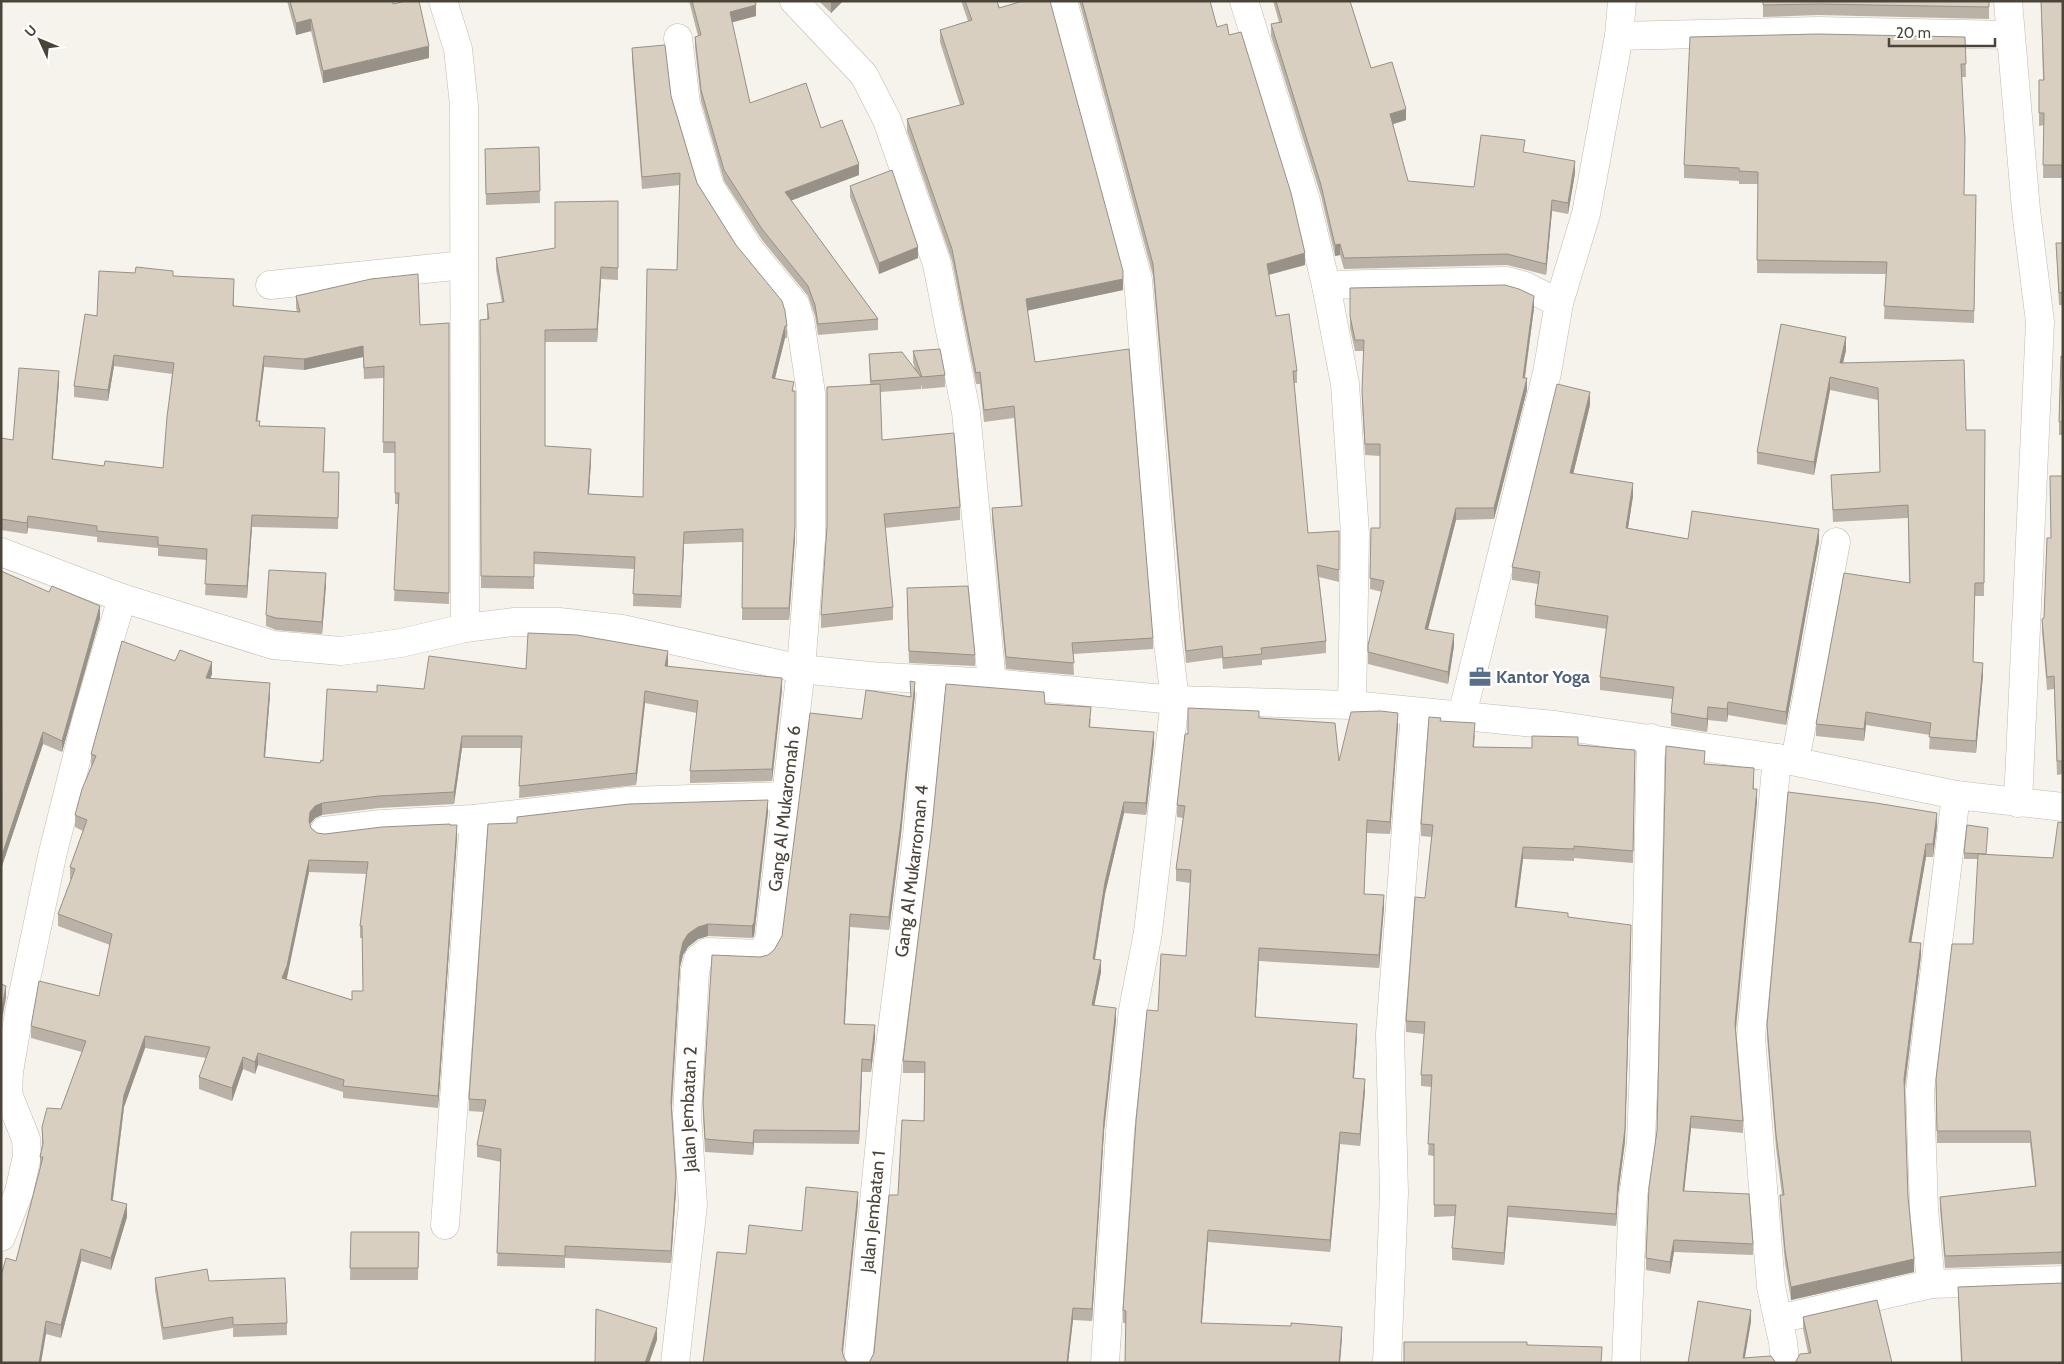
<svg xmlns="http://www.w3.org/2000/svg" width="2064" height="1364" viewBox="0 0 2064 1364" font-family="Cabin,sans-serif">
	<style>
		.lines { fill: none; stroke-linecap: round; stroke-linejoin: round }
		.minor-casing { stroke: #c2bbae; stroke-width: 29 }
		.minor { stroke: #fff; stroke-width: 28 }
		.wall { fill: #bab2a6; fill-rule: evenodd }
		.shaded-wall { fill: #979187 }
		.building { fill: #d8cfc1; stroke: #979187; fill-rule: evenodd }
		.labels { text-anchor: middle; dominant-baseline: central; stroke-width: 5; stroke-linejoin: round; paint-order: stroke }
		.service-label { font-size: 18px; font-weight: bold; fill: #4e5e75; stroke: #fff; text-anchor: start }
		.street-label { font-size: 18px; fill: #4b4439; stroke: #fff }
	</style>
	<rect width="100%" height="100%" fill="#f6f3ec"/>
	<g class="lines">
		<g class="minor-casing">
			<g id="minor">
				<path d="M 443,1 L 458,49 L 464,105 L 465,628"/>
				<path d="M 794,1 L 864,75 L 887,120 L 937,264 L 966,412 L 992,683"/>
				<path d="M 1063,1 L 1138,280 L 1166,627 L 1175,700 L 1148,932 L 1133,1010 L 1120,1132 L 1105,1363"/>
				<path d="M 1244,1 L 1306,201 L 1326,285 L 1345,384 L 1355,534 L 1352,705"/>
				<path d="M 2008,1 L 2026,210 L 2040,322 L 2018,803"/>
				<path d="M 1619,36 L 1818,31 L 2010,35"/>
				<path d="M 270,285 L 464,265"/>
				<path d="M 1326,285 L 1507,281 L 1525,286 L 1559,303"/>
				<path d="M 1,552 L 122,598 L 273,645 L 341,651 L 401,643 L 465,628 L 514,622 L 559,622 L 622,629 L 801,669 L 869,676 L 992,683 L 1175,700 L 1352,705 L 1555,725 L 1777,758 L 1956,795 L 2063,807"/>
				<path d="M 1462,715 L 1547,373 L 1559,303 L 1586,214 L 1619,36 L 1622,1"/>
				<path d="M 1777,758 L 1751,1037 L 1771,1287 L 1783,1342 L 1785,1363"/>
				<path d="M 1795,761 L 1836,542"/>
				<path d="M 324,831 L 381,824 L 474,819 L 628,801 L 786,796"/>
				<path d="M 445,1225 L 474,819"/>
				<path d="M 1,1237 L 19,1192 L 27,1156 L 26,1139 L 8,1094 L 9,1072 L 19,1013 L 52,856 L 87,717 L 122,598"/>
				<path d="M 1931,1284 L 1924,1209 L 1920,1091 L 1956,795"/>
				<path d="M 1778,1319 L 1931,1284 L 2063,1280"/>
				<path id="s1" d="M 675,1363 L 693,1205 L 687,1115 L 695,971 L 698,959 L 707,952 L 761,954 L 769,941 L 801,669 L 811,539 L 811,393 L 800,320 L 796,306 L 749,249 L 710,187 L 686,104 L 678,38"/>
				<path id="s2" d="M 858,1363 L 888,1061 L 917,836 L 932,680"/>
				<path d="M 1387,1363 L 1394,1193 L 1390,1034 L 1415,712"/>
				<path d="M 1626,1363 L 1633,1197 L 1641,1142 L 1644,1067 L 1651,738"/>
			</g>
		</g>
		<use href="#minor" class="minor"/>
	</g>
	<path class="wall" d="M 287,1 L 393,1 L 393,4 L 429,58 L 323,83 L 311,31 L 296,35 Z
		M 689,1 L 755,1 L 756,16 L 732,22 L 750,103 L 821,128 L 859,175 L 791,200 L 878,319 L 878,330 L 818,335 L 815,316 L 808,296 L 762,240 L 724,181 L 701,101 L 695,47 L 695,37 L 698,36 Z
		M 819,1 L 843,1 L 831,13 Z
		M 961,1 L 997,1 L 1123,290 L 1027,310 L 1035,362 L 1153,638 L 1153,649 L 1073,654 L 1074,675 L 1006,669 L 992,519 L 992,508 L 1021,506 L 1014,418 L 984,422 L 980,384 L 976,384 L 952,261 L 907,131 L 907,119 L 960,105 L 940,42 L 940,30 L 968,21 Z
		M 1079,1 L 1210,1 L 1217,27 L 1229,35 L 1305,265 L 1269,275 L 1276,316 L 1297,371 L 1297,383 L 1294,383 L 1308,533 L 1339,531 L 1339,582 L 1319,577 L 1326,641 L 1326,653 L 1262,660 L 1262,665 L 1223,669 L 1222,658 L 1186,663 L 1153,276 Z
		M 1273,1 L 1350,1 L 1371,68 L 1406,120 L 1393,124 L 1408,181 L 1474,187 L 1524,153 L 1575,173 L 1568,214 L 1552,211 L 1546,275 L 1507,265 L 1344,269 L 1340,255 L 1335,256 L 1321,196 L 1271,36 L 1271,24 L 1279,22 Z
		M 1763,1 L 1989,1 L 1989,19 L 1818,15 L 1763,17 Z
		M 2041,1 L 2063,1 L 2063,186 L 2062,178 L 2043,178 L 2044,125 L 2039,126 L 2039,80 L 2043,80 Z
		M 1965,37 L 1966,77 L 1961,77 L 1964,195 L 1976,195 L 1974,323 L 1884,319 L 1886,274 L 1757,273 L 1758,184 L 1739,184 L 1739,181 L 1684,178 L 1684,165 Z
		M 632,48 L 671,96 L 697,183 L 787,326 L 787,338 L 785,338 L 775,378 L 794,391 L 795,538 L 789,620 L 742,620 L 743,542 L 684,544 L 681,608 L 633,606 L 634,569 L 534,564 L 534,589 L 481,588 L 480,320 L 487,320 L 487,304 L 502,303 L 496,270 L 496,258 L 555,248 L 618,201 L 618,280 L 601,279 L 597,342 L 545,342 L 545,446 L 591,461 L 589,494 L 643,497 L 677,270 L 680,185 L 642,189 L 632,60 Z
		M 539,147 L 540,203 L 486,205 L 485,149 Z
		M 850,186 L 918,258 L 879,274 L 850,197 Z
		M 2056,243 L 2063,243 L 2063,305 L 2059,305 Z
		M 173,276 L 234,290 L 234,306 L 297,312 L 296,308 L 296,296 L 420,325 L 449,323 L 449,604 L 394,601 L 399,504 L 395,504 L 395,453 L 383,453 L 384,378 L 364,379 L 363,357 L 304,370 L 264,367 L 257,421 L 260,426 L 325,439 L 324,472 L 339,472 L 338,529 L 252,527 L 247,598 L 205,595 L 207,560 L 158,556 L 158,548 L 97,542 L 97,537 L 28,528 L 27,534 L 1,530 L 1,438 L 13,440 L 59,382 L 53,459 L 104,466 L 163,468 L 172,374 L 114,366 L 108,401 L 74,397 L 74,386 L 97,316 Z
		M 1350,288 L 1534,308 L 1525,378 L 1527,390 L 1494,519 L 1456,520 L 1427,630 L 1454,646 L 1448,684 L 1368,664 L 1368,645 L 1382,592 L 1370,589 L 1371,528 L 1380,528 L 1380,456 L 1365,455 L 1362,402 L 1364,351 L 1355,351 L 1350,328 Z
		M 1846,350 L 1843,363 L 1966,430 L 1985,430 L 1984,596 L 1975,596 L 1973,662 L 1983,675 L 1976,753 L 1929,749 L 1930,735 L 1866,725 L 1864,741 L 1816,736 L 1816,724 L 1909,583 L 1908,518 L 1833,522 L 1831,475 L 1880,472 L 1878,400 L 1830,390 L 1814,475 L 1757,464 L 1757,452 Z
		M 913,351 L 945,375 L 945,387 L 922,389 L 921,384 L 921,389 L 880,392 L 882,440 L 960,507 L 960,520 L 885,528 L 893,607 L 893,620 L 821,628 L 821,615 L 870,385 L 869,354 L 915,369 L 913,362 Z
		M 2063,356 L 2063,435 L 2059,435 L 2059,422 Z
		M 1590,405 L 1573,474 L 1633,496 L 1628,528 L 1688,539 L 1819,542 L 1786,725 L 1728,715 L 1727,722 L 1708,720 L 1707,732 L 1671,726 L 1671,713 L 1672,699 L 1600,690 L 1600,677 L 1607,629 L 1535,618 L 1535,605 L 1538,584 L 1512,580 L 1512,567 Z
		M 2063,476 L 2063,774 L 2057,775 L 2054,689 L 2047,690 L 2042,632 L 2042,619 L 2044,618 L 2051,538 Z
		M 1,571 L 100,618 L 62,752 L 43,744 L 2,866 Z
		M 326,585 L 322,634 L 276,630 L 266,626 L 266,615 Z
		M 907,600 L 975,655 L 975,666 L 909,663 Z
		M 175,661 L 212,674 L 210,679 L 270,695 L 265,757 L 320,763 L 377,692 L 424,689 L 526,669 L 668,664 L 668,666 L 782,690 L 772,781 L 690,783 L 690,771 L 697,713 L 645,703 L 636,785 L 519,798 L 521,748 L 462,748 L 454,804 L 379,808 L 322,815 L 315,818 L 310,824 L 311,828 L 317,833 L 325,834 L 450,825 L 457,837 L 438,1108 L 343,1098 L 343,1092 L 258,1065 L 255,1074 L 243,1069 L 232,1101 L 199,1089 L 199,1077 L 206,1058 L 145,1048 L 124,1107 L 113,1200 L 127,1217 L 111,1270 L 81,1261 L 61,1338 L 46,1334 L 16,1261 L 40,1169 L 40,1157 L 42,1146 L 42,1127 L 61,1109 L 82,1052 L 31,1038 L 31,1026 L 99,996 L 110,945 L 58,926 L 58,914 L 71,880 L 70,879 L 70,867 L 83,831 L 75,827 L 75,815 L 92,766 L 91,766 L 91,754 ZM 309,872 L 366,874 L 360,926 L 360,938 L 362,938 L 363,991 L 352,1000 L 286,979 Z
		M 915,694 L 901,834 L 889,930 L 850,927 L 845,1024 L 875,1038 L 871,1072 L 862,1072 L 859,1144 L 754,1143 L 753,1155 L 705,1152 L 703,1115 L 703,1102 L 760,957 L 768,955 L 774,950 L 782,936 L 862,719 Z
		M 1045,704 L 1091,719 L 1090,727 L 1154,743 L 1146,815 L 1124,813 L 1105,894 L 1095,959 L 1101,972 L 1094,1006 L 1116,1020 L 1104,1131 L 1092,1321 L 1073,1320 L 1068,1363 L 868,1363 L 870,1361 L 874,1353 L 898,1195 L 924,1121 L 925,1073 L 903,1073 L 903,1061 Z
		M 1259,718 L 1339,761 L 1398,725 L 1390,834 L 1367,833 L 1364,894 L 1384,907 L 1379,968 L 1259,961 L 1255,1017 L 1357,1036 L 1354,1078 L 1365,1091 L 1360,1146 L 1340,1144 L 1330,1252 L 1208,1242 L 1202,1323 L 1342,1339 L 1123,1323 L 1123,1310 L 1158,1011 L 1186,956 L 1190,883 L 1176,881 L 1176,869 L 1183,818 L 1177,817 L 1177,805 L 1188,734 Z
		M 1441,721 L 1475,735 L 1474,747 L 1532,748 L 1578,745 L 1635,750 L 1633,863 L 1574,858 L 1574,861 L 1523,859 L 1517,907 L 1568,918 L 1631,937 L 1625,1141 L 1618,1195 L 1616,1226 L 1508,1217 L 1504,1265 L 1452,1260 L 1452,1248 L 1455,1216 L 1434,1217 L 1434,1156 L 1428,1155 L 1432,1087 L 1421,1086 L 1421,1075 L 1424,1034 L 1406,1032 L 1406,1021 L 1425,898 L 1432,837 L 1421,836 L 1421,824 Z
		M 1705,764 L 1754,780 L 1754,789 L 1757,801 L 1736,1030 L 1743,1121 L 1743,1133 L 1691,1128 L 1684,1191 L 1753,1244 L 1753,1255 L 1674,1252 L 1670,1274 L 1646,1270 L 1646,1258 L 1657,1131 Z
		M 768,812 L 754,936 L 752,938 L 708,936 L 698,939 L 688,947 L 683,955 L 680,967 L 672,1108 L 676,1190 L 671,1263 L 565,1258 L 565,1268 L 497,1266 L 501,1162 L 477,1157 L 477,1145 L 483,1112 L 469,1111 L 469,1099 Z
		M 2063,823 L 2063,1264 L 1945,1268 L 1940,1209 L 1940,1197 L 2035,1186 L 2030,1143 L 1937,1143 L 1936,1079 L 1973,944 L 1978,859 L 1964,859 L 1964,853 L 2053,858 Z
		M 1937,826 L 1933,857 L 1926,857 L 1911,942 L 1921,955 L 1905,1089 L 1908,1197 L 1914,1272 L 1791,1300 L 1785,1263 L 1780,1207 L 1780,1195 L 1782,1195 L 1776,1148 L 1767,1037 L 1767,1025 Z
		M 351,1232 L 419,1232 L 418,1280 L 350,1280 Z
		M 155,1278 L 209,1281 L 287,1323 L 287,1335 L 233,1337 L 233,1328 L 163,1340 L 155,1290 Z
		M 1958,1287 L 2063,1363 L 1961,1363 Z
		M 1803,1317 L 1892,1363 L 1808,1353 L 1803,1329 Z"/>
	<path class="shaded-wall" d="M 831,1 L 843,1 L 831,13 Z
		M 756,5 L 756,16 L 730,23 L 730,12 Z
		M 311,19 L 311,31 L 296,35 L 296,23 Z
		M 429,46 L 429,58 L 323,83 L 323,71 Z
		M 1406,109 L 1406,120 L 1390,125 L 1390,114 Z
		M 1575,161 L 1575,173 L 1568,214 L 1568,203 Z
		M 859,164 L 859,175 L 785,203 L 785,192 Z
		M 1552,200 L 1552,211 L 1546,275 L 1546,264 Z
		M 1340,244 L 1340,255 L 1335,256 L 1335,245 Z
		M 918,247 L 918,258 L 879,274 L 879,263 Z
		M 1305,253 L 1305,265 L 1267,275 L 1267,264 Z
		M 601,267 L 601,279 L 597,342 L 597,329 Z
		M 1123,279 L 1123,290 L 1026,311 L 1026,299 Z
		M 1534,296 L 1534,308 L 1523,389 L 1523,378 Z
		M 785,326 L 785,338 L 772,390 L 772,378 Z
		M 1846,337 L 1846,350 L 1840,376 L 1840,363 Z
		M 363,346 L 363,357 L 304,370 L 304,359 Z
		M 114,355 L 114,366 L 108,401 L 108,390 Z
		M 264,356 L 264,367 L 256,432 L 256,421 Z
		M 59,371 L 59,382 L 52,470 L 52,459 Z
		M 1830,377 L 1830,390 L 1814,475 L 1814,462 Z
		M 1527,378 L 1527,390 L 1494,519 L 1494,508 Z
		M 1590,392 L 1590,405 L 1570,487 L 1570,473 Z
		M 591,449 L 591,461 L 588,506 L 588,494 Z
		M 1633,483 L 1633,496 L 1626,541 L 1626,528 Z
		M 1456,508 L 1456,520 L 1425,641 L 1425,629 Z
		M 252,515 L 252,527 L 247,598 L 247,586 Z
		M 28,516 L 28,528 L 27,534 L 27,523 Z
		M 795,526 L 795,538 L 789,620 L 789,608 Z
		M 1819,529 L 1819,542 L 1786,725 L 1786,712 Z
		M 684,532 L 684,544 L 681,608 L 681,596 Z
		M 326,573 L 326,585 L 322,634 L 322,622 Z
		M 100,606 L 100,618 L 62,752 L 62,741 Z
		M 1454,634 L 1454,646 L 1448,684 L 1448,672 Z
		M 668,651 L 668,664 L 665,678 L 665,666 Z
		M 212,662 L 212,674 L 206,690 L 206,678 Z
		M 1983,663 L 1983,675 L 1976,753 L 1976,741 Z
		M 782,678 L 782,690 L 772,781 L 772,769 Z
		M 915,682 L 915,694 L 901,834 L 889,930 L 889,917 Z
		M 270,683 L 270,695 L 264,769 L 264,757 Z
		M 645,691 L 645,703 L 636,785 L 636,773 Z
		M 1728,702 L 1728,715 L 1727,722 L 1727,709 Z
		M 1708,707 L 1708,720 L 1707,732 L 1707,719 Z
		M 1866,712 L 1866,725 L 1864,741 L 1864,729 Z
		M 1398,713 L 1398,725 L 1390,834 L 1390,822 Z
		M 43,732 L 43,744 L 2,866 L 2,855 Z
		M 1154,732 L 1154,743 L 1146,815 L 1146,803 Z
		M 462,736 L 462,748 L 454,804 L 454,792 Z
		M 1757,789 L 1757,801 L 1735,1036 L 1735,1024 Z
		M 768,800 L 768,812 L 754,936 L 752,938 L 752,926 Z
		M 1124,802 L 1124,813 L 1105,894 L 1093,970 L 1093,959 L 1105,882 Z
		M 322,803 L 322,815 L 315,818 L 310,824 L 309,821 L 310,812 L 315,806 Z
		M 1937,813 L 1937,826 L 1933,857 L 1933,844 Z
		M 457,825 L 457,837 L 438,1108 L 438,1096 Z
		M 1926,844 L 1926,857 L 1909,955 L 1909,942 Z
		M 1523,847 L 1523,859 L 1515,919 L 1515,907 Z
		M 309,860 L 309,872 L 287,978 L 282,990 L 282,978 Z
		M 1384,895 L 1384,907 L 1379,968 L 1379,955 Z
		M 850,914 L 850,927 L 844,1037 L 844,1024 Z
		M 708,924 L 708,936 L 698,939 L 688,947 L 683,955 L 680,967 L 671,1114 L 671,1102 L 680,955 L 683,942 L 688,934 L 698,927 Z
		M 1631,937 L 1625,1141 L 1618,1195 L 1616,1226 L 1616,1214 Z
		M 1921,943 L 1921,955 L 1904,1091 L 1904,1079 Z
		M 1259,948 L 1259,961 L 1255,1029 L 1255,1017 Z
		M 1101,960 L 1101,972 L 1092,1017 L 1092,1005 Z
		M 6,986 L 6,998 L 1,1025 L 1,1013 Z
		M 1116,1008 L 1116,1020 L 1104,1131 L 1092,1321 L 1092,1309 L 1104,1119 Z
		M 1357,1024 L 1357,1036 L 1353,1090 L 1353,1078 Z
		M 875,1025 L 875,1038 L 871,1072 L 871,1060 Z
		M 145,1036 L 145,1048 L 124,1107 L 111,1212 L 111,1200 L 124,1095 Z
		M 258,1053 L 258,1065 L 255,1074 L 255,1062 Z
		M 243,1057 L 243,1069 L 232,1101 L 232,1088 Z
		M 862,1059 L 862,1072 L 859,1144 L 859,1131 Z
		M 1365,1079 L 1365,1091 L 1360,1146 L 1360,1134 Z
		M 1691,1116 L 1691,1128 L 1683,1203 L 1683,1191 Z
		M 754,1130 L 754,1143 L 753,1155 L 753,1143 Z
		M 1340,1132 L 1340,1144 L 1330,1252 L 1330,1240 Z
		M 676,1178 L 676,1190 L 671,1263 L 671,1251 Z
		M 858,1192 L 858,1204 L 842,1362 L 842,1350 Z
		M 127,1204 L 127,1217 L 111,1270 L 111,1258 Z
		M 1508,1206 L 1508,1217 L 1504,1265 L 1504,1253 Z
		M 1208,1230 L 1208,1242 L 1201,1335 L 1201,1323 Z
		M 1674,1240 L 1674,1252 L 1670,1274 L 1670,1262 Z
		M 81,1249 L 81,1261 L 61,1338 L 61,1325 Z
		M 1914,1259 L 1914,1272 L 1791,1300 L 1791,1287 Z
		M 1073,1308 L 1073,1320 L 1068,1363 L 1067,1363 Z
		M 1751,1310 L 1751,1322 L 1744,1363 L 1743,1358 Z
		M 46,1321 L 46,1334 L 41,1363 L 39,1363 Z
		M 1342,1327 L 1342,1339 L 1340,1363 L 1339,1363 Z
		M 657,1328 L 657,1340 L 649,1363 L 645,1363 Z"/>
	<path class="building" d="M 290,1 L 393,1 L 393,4 L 406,1 L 419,1 L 429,46 L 323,71 L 311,19 L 296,23 Z
		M 692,1 L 755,1 L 756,5 L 730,12 L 750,103 L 806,83 L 821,128 L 842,120 L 859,164 L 785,192 L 878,319 L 818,324 L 815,305 L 808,286 L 762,229 L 724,170 L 701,90 L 695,37 L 701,35 Z
		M 965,1 L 997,1 L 999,8 L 1023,1 L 1050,1 L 1123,271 L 1123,279 L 1026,299 L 1035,362 L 1129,349 L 1153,638 L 1072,643 L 1074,663 L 1006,657 L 992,508 L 1022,506 L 1014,406 L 984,410 L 980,372 L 976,373 L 952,249 L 907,119 L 964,104 L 940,30 L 972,20 Z
		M 1082,1 L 1210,1 L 1217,27 L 1227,24 L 1229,35 L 1241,32 L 1291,193 L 1305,253 L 1267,264 L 1276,316 L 1289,314 L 1297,371 L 1293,371 L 1308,533 L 1339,531 L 1339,570 L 1317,565 L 1326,641 L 1261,648 L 1262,654 L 1223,658 L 1222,646 L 1186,651 L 1153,264 Z
		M 1276,1 L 1350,1 L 1371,68 L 1392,62 L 1406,109 L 1390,114 L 1408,181 L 1474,187 L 1481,135 L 1525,140 L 1523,152 L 1575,161 L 1568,203 L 1552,200 L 1546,264 L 1507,254 L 1344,258 L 1340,244 L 1335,245 L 1321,185 L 1271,24 L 1282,22 Z
		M 1763,1 L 1989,1 L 1989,7 L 1818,4 L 1763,5 Z
		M 2041,1 L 2063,1 L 2063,173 L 2062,165 L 2043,165 L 2044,113 L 2039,113 L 2039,80 L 2044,80 Z
		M 1818,34 L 1965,37 L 1966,64 L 1961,64 L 1965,140 L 1964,195 L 1976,195 L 1974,311 L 1884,306 L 1887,262 L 1757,260 L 1758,172 L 1739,171 L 1739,168 L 1684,165 L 1690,37 Z
		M 665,45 L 671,96 L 697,183 L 736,245 L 782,301 L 785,311 L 787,326 L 785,326 L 772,378 L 794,382 L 792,391 L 795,391 L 795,526 L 789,608 L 742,608 L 743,529 L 684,532 L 681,596 L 633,594 L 635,557 L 534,552 L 534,577 L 481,576 L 480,320 L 489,319 L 487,304 L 504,302 L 496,258 L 555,248 L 555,202 L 618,201 L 618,268 L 601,267 L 597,329 L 545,330 L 545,446 L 591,449 L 588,494 L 643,497 L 647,269 L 677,270 L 680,173 L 642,177 L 632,48 Z
		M 539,147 L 540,191 L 486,194 L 485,149 Z
		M 892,170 L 918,247 L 879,263 L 850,186 Z
		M 2056,243 L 2063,243 L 2063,292 L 2059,293 Z
		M 136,267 L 173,271 L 173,276 L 234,279 L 233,306 L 300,312 L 296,296 L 371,279 L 418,274 L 420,325 L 449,323 L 449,593 L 394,590 L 399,493 L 395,493 L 395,442 L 383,442 L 384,366 L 364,368 L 363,346 L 304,359 L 264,356 L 256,421 L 260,421 L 259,426 L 325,428 L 323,472 L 339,472 L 338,518 L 252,515 L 247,586 L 205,584 L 207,549 L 158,545 L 158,537 L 97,531 L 97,526 L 28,516 L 27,523 L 1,519 L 1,438 L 13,440 L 19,368 L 59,371 L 52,459 L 104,466 L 105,461 L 163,468 L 167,417 L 174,363 L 114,355 L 108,390 L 74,386 L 85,314 L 97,316 L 99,271 L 135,273 Z
		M 1505,285 L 1519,289 L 1534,296 L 1523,378 L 1527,378 L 1494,508 L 1456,508 L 1425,629 L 1454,634 L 1448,672 L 1368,652 L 1368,645 L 1384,581 L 1370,578 L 1371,528 L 1380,528 L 1380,444 L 1365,444 L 1362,391 L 1364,340 L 1355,340 L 1350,316 L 1350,288 Z
		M 1781,324 L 1846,337 L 1840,363 L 1964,360 L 1966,430 L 1985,430 L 1984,583 L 1975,583 L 1973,662 L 1983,663 L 1976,741 L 1929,737 L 1931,723 L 1866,712 L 1864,729 L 1816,724 L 1844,573 L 1910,583 L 1908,505 L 1833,510 L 1831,475 L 1880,472 L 1878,388 L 1830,377 L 1814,462 L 1757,452 Z
		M 940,349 L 945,375 L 922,377 L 913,351 Z
		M 902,352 L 921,377 L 871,381 L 869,354 Z
		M 2061,356 L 2063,356 L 2063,422 L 2059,422 Z
		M 880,384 L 882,440 L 954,433 L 960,507 L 884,514 L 893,607 L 821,615 L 827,526 L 827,387 Z
		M 1557,384 L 1590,392 L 1570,473 L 1633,483 L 1626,528 L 1688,539 L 1692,511 L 1819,529 L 1786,712 L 1728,702 L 1727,709 L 1708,707 L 1707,719 L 1671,713 L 1674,687 L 1600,677 L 1608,616 L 1535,605 L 1540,572 L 1512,567 Z
		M 2050,476 L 2063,476 L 2063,761 L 2057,761 L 2054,676 L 2047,677 L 2042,619 L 2044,618 L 2047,538 L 2051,538 Z
		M 269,570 L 326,573 L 322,622 L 276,618 L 266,615 Z
		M 1,571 L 49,592 L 52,586 L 100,606 L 62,741 L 43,732 L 2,855 Z
		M 968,586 L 975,655 L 909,651 L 907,588 Z
		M 528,633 L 577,635 L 668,651 L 665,666 L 782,678 L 772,769 L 690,771 L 698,701 L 645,691 L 636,773 L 519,786 L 522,736 L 462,736 L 454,792 L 379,796 L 322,803 L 315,806 L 310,812 L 309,821 L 311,828 L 317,833 L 325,834 L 382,827 L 450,824 L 450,825 L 457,825 L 438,1096 L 343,1086 L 344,1080 L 258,1053 L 255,1062 L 243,1057 L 232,1088 L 199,1077 L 210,1047 L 145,1036 L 124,1095 L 111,1200 L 127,1204 L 111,1258 L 81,1249 L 61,1325 L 46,1321 L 39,1363 L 1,1363 L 1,1276 L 6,1258 L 16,1261 L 43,1157 L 40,1157 L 43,1143 L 42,1127 L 47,1108 L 61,1109 L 86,1041 L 31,1026 L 39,981 L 99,996 L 112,934 L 58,914 L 75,869 L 70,867 L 87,820 L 75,815 L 82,789 L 96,756 L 91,754 L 122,641 L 175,661 L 180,650 L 212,662 L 206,678 L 270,683 L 264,757 L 320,763 L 321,760 L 323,761 L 327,689 L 377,692 L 377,685 L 424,689 L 429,656 L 526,669 ZM 309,860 L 368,862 L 360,926 L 362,926 L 363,991 L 352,991 L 352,1000 L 282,978 L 287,966 Z
		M 910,681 L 915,682 L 901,822 L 889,917 L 850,914 L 844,1024 L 875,1025 L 871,1060 L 862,1059 L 859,1131 L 754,1130 L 753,1143 L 705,1139 L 703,1102 L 712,955 L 760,957 L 768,955 L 774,950 L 782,936 L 810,713 L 862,719 L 866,690 L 911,697 Z
		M 946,684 L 1044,692 L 1045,704 L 1091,707 L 1089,727 L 1154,732 L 1146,803 L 1124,802 L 1105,882 L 1093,959 L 1101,960 L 1092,1005 L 1116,1008 L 1104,1119 L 1092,1309 L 1073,1308 L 1067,1363 L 868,1363 L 870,1361 L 874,1353 L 889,1195 L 898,1195 L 902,1120 L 924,1121 L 925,1062 L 903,1061 L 932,826 Z
		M 1188,708 L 1259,711 L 1259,718 L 1335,723 L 1339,761 L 1351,712 L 1380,711 L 1398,713 L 1390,822 L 1367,820 L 1364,894 L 1384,895 L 1379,955 L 1259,948 L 1255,1017 L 1357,1024 L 1353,1078 L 1365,1079 L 1360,1134 L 1340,1132 L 1330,1240 L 1208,1230 L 1201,1323 L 1291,1326 L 1291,1323 L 1342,1327 L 1339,1363 L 1125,1363 L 1126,1311 L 1123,1310 L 1136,1121 L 1147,1010 L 1158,1011 L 1161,954 L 1186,956 L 1191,870 L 1176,869 L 1185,806 L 1177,805 L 1185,734 L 1188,734 Z
		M 1429,717 L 1441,718 L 1440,721 L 1475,723 L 1473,747 L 1532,748 L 1532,736 L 1578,737 L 1578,745 L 1635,750 L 1633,851 L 1574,846 L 1574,849 L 1523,847 L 1515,907 L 1568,913 L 1568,917 L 1631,925 L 1625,1129 L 1618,1183 L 1616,1214 L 1508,1206 L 1504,1253 L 1452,1248 L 1456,1205 L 1434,1205 L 1434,1144 L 1428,1144 L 1432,1075 L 1421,1075 L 1425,1022 L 1406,1021 L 1415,897 L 1425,898 L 1433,825 L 1421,824 Z
		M 1666,746 L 1705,751 L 1704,764 L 1754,768 L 1753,789 L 1757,789 L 1735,1024 L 1743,1121 L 1691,1116 L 1683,1191 L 1749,1194 L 1753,1244 L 1674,1240 L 1670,1262 L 1646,1258 L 1649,1187 L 1657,1131 Z
		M 1788,792 L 1876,803 L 1937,813 L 1933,844 L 1926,844 L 1909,942 L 1921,943 L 1904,1079 L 1908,1197 L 1914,1259 L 1791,1287 L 1785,1250 L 1780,1195 L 1784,1195 L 1776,1135 L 1767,1025 Z
		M 768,800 L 754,923 L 752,926 L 708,924 L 698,927 L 688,934 L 683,942 L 680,955 L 671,1102 L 676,1178 L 671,1251 L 565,1246 L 565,1256 L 497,1253 L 501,1149 L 477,1145 L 486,1100 L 469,1099 L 488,824 L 517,823 L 517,817 L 629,804 Z
		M 2058,822 L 2063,823 L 2063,1252 L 1945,1256 L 1940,1197 L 2036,1186 L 2030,1131 L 1937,1131 L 1936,1079 L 1952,944 L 1973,944 L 1978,854 L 2053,858 Z
		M 1967,825 L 1988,828 L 1986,854 L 1964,853 Z
		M 1,984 L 6,986 L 1,1013 Z
		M 806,1187 L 858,1192 L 842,1350 L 844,1358 L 848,1363 L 703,1363 L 717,1252 L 746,1254 L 749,1225 L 802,1231 Z
		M 351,1232 L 419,1232 L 418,1268 L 350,1268 Z
		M 207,1269 L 209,1281 L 285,1278 L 287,1323 L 233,1325 L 233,1317 L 163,1328 L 155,1278 Z
		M 2063,1283 L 2063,1363 L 1962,1363 L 1958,1287 Z
		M 1877,1300 L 1892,1363 L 1795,1363 L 1800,1354 L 1811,1353 L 1803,1317 Z
		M 1698,1301 L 1751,1310 L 1743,1358 L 1771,1356 L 1776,1363 L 1688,1363 Z
		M 596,1309 L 657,1328 L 645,1363 L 595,1363 Z
		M 1404,1342 L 1527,1342 L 1527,1345 L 1602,1347 L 1601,1363 L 1404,1363 Z"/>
	<defs>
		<g id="office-bare" transform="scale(1.725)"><path d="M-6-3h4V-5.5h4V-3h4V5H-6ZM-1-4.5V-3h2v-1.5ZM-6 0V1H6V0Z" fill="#5c6f8a" stroke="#fff" stroke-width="2.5" paint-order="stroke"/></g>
	</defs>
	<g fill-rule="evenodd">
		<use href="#office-bare" x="1480" y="677"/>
	</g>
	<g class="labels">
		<g class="service-label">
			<text x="1496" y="677">Kantor Yoga</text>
		</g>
		<g class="street-label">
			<text stroke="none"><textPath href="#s1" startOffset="620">Gang Al Mukaromah 6</textPath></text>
			<text stroke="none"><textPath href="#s2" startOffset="495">Gang Al Mukarroman 4</textPath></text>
			<text stroke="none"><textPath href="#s1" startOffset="255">Jalan Jembatan 2</textPath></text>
			<text stroke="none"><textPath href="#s2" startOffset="152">Jalan Jembatan 1</textPath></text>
		</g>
	</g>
	<rect width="2064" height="1364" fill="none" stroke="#4b4439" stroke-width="5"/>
	<g transform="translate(40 40) rotate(314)" stroke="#ffffff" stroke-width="4" paint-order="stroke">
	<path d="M0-4L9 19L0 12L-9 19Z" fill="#4b4439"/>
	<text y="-8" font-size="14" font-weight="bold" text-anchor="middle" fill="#4b4439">U</text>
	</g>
	<path d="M1889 38v8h106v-8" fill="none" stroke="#4b4439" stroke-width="2.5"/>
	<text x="1896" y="38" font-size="15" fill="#4b4439" stroke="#ffffff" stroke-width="4" paint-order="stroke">20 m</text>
</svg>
